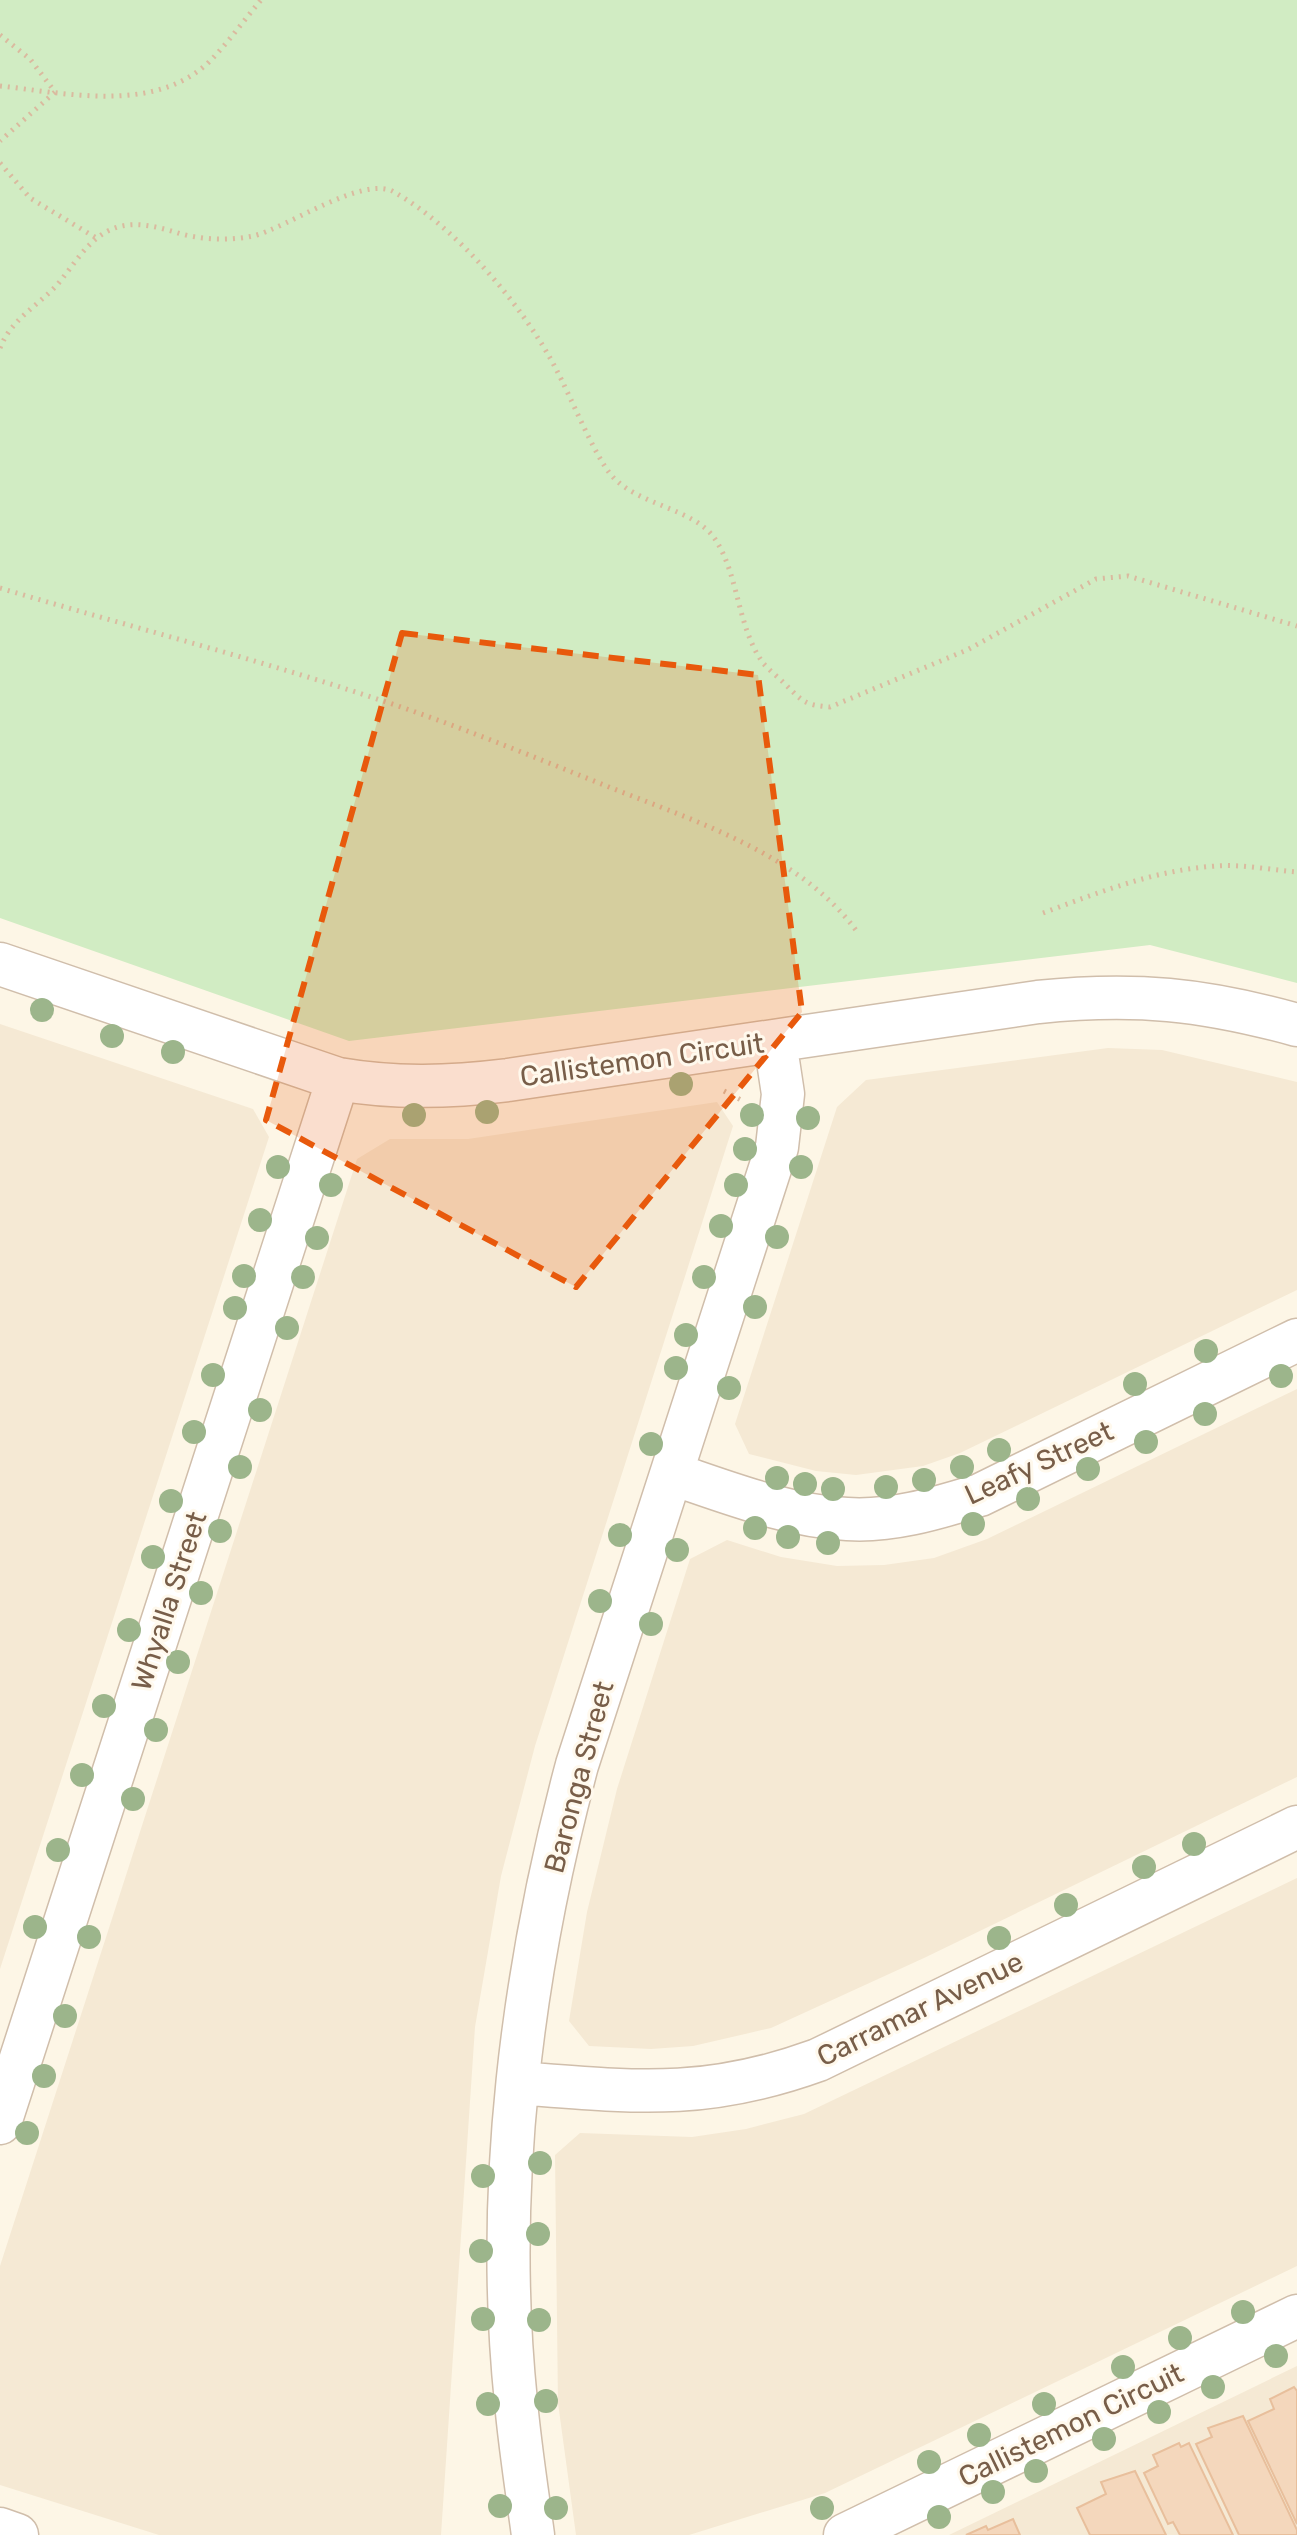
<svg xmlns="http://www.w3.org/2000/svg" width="1297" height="2535" viewBox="0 0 1297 2535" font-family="Rubik,sans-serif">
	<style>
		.residential { fill: #f5e9d4 }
		.green { fill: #d1ecc3 }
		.building { fill: #f4d7bc; stroke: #e8bf9c; stroke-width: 2 }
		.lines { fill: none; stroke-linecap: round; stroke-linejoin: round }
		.minor-casing { stroke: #d0beab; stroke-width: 45 }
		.path { stroke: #daba9f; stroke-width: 5; stroke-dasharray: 2 6; stroke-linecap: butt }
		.minor { stroke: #fff; stroke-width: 42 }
		.tree { fill: #9cb58b }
		.marked { fill: #e8590c; fill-opacity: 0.2; stroke: #e8590c; stroke-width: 6; stroke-dasharray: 16 10; stroke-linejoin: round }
		.labels { text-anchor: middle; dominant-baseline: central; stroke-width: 6; stroke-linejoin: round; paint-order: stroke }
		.street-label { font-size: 28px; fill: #785e49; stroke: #fff9ed }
	</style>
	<rect width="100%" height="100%" fill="#fdf6e6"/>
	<path class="residential" d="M 0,1024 L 253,1109 L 269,1137 L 0,1969 Z
		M 1108,1048 L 1162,1050 L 1297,1082 L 1297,1290 L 960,1453 L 923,1466 L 856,1475 L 816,1471 L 749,1454 L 735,1424 L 837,1107 L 866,1080 Z
		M 717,1102 L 733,1126 L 535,1746 L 501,1876 L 475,2027 L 441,2535 L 159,2535 L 0,2485 L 0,2266 L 357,1159 L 390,1139 L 468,1139 Z
		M 1297,1389 L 1297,1777 L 924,1958 L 771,2028 L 693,2046 L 651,2049 L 589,2046 L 569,2021 L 587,1912 L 617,1789 L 690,1559 L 727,1540 L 781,1557 L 837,1566 L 884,1565 L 934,1558 L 987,1539 Z
		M 1297,1878 L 1297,2266 L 825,2493 L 689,2535 L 576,2535 L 558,2403 L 555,2155 L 580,2133 L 692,2137 L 746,2129 L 804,2114 Z
		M 1297,2366 L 1297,2535 L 949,2535 Z"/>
	<path class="green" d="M 0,0 L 1297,0 L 1297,983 L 1150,945 L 349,1041 L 0,918 Z"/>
	<path class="building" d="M 1294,2387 L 1297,2391 L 1297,2524 L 1248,2421 L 1274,2409 L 1270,2399 Z
		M 1243,2416 L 1297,2530 L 1297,2535 L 1239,2535 L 1196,2444 L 1212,2437 L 1208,2428 Z
		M 1179,2443 L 1181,2447 L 1189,2443 L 1233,2535 L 1180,2535 L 1173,2522 L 1168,2524 L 1144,2473 L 1158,2466 L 1153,2455 Z
		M 1135,2471 L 1166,2535 L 1090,2535 L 1077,2508 L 1106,2494 L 1101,2482 Z
		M 1013,2519 L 1020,2535 L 966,2535 L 986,2526 L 988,2530 Z"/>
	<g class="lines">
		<g class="minor-casing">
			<path id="minor" d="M 0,964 L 338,1079 C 396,1089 450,1087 508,1080 L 1038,1002 C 1135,992 1203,999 1297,1025
				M 673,1474 C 729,1493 788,1516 847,1519 C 893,1522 937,1508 980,1495 L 1297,1340
				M 518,2083 C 635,2092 705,2101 818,2060 L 1297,1827
				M 0,2123 L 338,1079
				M 0,2529 L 17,2535
				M 533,2535 C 527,2491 520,2447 516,2402 C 494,2190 522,1970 577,1765 L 777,1147 L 783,1094 L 775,1041
				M 845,2535 L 1297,2316"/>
		</g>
		<path class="path" d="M 0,35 L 30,59 L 55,92 L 0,141
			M 0,86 C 66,93 154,114 209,62 C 228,43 244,20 261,0
			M 0,163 L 30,198 L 98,239
			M 0,348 C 11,320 36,307 56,286 C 73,267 86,241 110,230 C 131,220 154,226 175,232 C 199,240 228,241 253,236 C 285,229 364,174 394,192 C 456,227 524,307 556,369 C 570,395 595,457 612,476 C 639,506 694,508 715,539 C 739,575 737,627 763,663 C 769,670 778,677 785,684 C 803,702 805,705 830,707 L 967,650 L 1096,579 L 1128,576 L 1297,626
			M 0,588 C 134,628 269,662 401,707 C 468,730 534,757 599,783 C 688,819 800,852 858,933
			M 1043,913 C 1100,892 1155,870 1216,866 C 1242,864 1271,870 1297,872
			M 724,1091 L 743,1101"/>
		<use href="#minor" class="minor"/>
	</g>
	<g class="tree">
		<circle cx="42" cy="1010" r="12"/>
		<circle cx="112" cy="1036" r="12"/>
		<circle cx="173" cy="1052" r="12"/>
		<circle cx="681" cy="1084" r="12"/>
		<circle cx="487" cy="1112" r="12"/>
		<circle cx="414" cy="1115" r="12"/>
		<circle cx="752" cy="1115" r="12"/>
		<circle cx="808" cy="1118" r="12"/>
		<circle cx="745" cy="1149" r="12"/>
		<circle cx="278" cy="1167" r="12"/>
		<circle cx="801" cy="1167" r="12"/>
		<circle cx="331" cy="1185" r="12"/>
		<circle cx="736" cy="1185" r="12"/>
		<circle cx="260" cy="1220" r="12"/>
		<circle cx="721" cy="1226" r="12"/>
		<circle cx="777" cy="1237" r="12"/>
		<circle cx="317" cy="1238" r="12"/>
		<circle cx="244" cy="1276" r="12"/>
		<circle cx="303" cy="1277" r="12"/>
		<circle cx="704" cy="1277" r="12"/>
		<circle cx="755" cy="1307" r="12"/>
		<circle cx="235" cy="1308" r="12"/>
		<circle cx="287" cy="1328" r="12"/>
		<circle cx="686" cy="1335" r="12"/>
		<circle cx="1206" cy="1351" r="12"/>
		<circle cx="676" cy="1368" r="12"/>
		<circle cx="213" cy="1375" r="12"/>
		<circle cx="1281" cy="1376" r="12"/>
		<circle cx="1135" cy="1384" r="12"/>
		<circle cx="729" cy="1388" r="12"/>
		<circle cx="260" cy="1410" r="12"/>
		<circle cx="1205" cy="1414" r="12"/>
		<circle cx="194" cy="1432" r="12"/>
		<circle cx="1146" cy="1442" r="12"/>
		<circle cx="651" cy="1444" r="12"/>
		<circle cx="999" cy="1450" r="12"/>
		<circle cx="240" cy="1467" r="12"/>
		<circle cx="962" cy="1467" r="12"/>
		<circle cx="1088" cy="1469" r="12"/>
		<circle cx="777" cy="1478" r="12"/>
		<circle cx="924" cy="1480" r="12"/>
		<circle cx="805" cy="1484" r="12"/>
		<circle cx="886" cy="1487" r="12"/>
		<circle cx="833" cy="1489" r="12"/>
		<circle cx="1028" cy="1499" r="12"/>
		<circle cx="171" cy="1501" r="12"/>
		<circle cx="973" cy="1524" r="12"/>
		<circle cx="755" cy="1528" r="12"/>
		<circle cx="220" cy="1531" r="12"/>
		<circle cx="620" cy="1535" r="12"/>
		<circle cx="788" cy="1537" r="12"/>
		<circle cx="828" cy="1543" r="12"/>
		<circle cx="677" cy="1550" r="12"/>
		<circle cx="153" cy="1557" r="12"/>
		<circle cx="201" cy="1593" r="12"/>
		<circle cx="600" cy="1601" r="12"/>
		<circle cx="651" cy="1624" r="12"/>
		<circle cx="129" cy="1630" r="12"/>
		<circle cx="178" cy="1662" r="12"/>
		<circle cx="104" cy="1706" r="12"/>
		<circle cx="156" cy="1730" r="12"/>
		<circle cx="82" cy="1775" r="12"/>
		<circle cx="133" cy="1799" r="12"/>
		<circle cx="1194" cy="1844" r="12"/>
		<circle cx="58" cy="1850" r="12"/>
		<circle cx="1144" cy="1867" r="12"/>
		<circle cx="1066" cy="1905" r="12"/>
		<circle cx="35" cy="1927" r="12"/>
		<circle cx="89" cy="1937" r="12"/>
		<circle cx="999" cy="1938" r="12"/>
		<circle cx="65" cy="2016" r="12"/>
		<circle cx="44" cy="2076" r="12"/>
		<circle cx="27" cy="2133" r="12"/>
		<circle cx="540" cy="2163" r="12"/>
		<circle cx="483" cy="2176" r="12"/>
		<circle cx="538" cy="2234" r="12"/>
		<circle cx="481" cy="2251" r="12"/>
		<circle cx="1243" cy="2312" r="12"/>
		<circle cx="483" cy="2319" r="12"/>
		<circle cx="539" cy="2320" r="12"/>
		<circle cx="1180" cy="2338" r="12"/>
		<circle cx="1276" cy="2356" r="12"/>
		<circle cx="1123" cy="2367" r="12"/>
		<circle cx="1213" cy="2387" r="12"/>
		<circle cx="546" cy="2401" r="12"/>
		<circle cx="488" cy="2404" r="12"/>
		<circle cx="1044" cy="2404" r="12"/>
		<circle cx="1159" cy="2412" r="12"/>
		<circle cx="979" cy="2435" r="12"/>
		<circle cx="1104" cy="2439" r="12"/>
		<circle cx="929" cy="2462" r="12"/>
		<circle cx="1036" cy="2471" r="12"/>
		<circle cx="993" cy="2492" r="12"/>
		<circle cx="500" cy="2506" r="12"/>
		<circle cx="556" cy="2508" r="12"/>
		<circle cx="822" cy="2508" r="12"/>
		<circle cx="939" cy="2517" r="12"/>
	</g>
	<path class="marked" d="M 402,633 L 758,675 L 802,1012 L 576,1287 L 266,1120 Z"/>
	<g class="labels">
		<g class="street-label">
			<text transform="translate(642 1060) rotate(-8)">Callistemon Circuit</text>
			<text transform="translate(1039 1463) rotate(-25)">Leafy Street</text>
			<text transform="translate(169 1601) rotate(-72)">Whyalla Street</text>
			<text transform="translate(579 1777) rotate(-75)">Baronga Street</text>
			<text transform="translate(920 2009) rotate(-26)">Carramar Avenue</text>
			<text transform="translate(1071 2425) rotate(-26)">Callistemon Circuit</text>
		</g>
	</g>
</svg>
